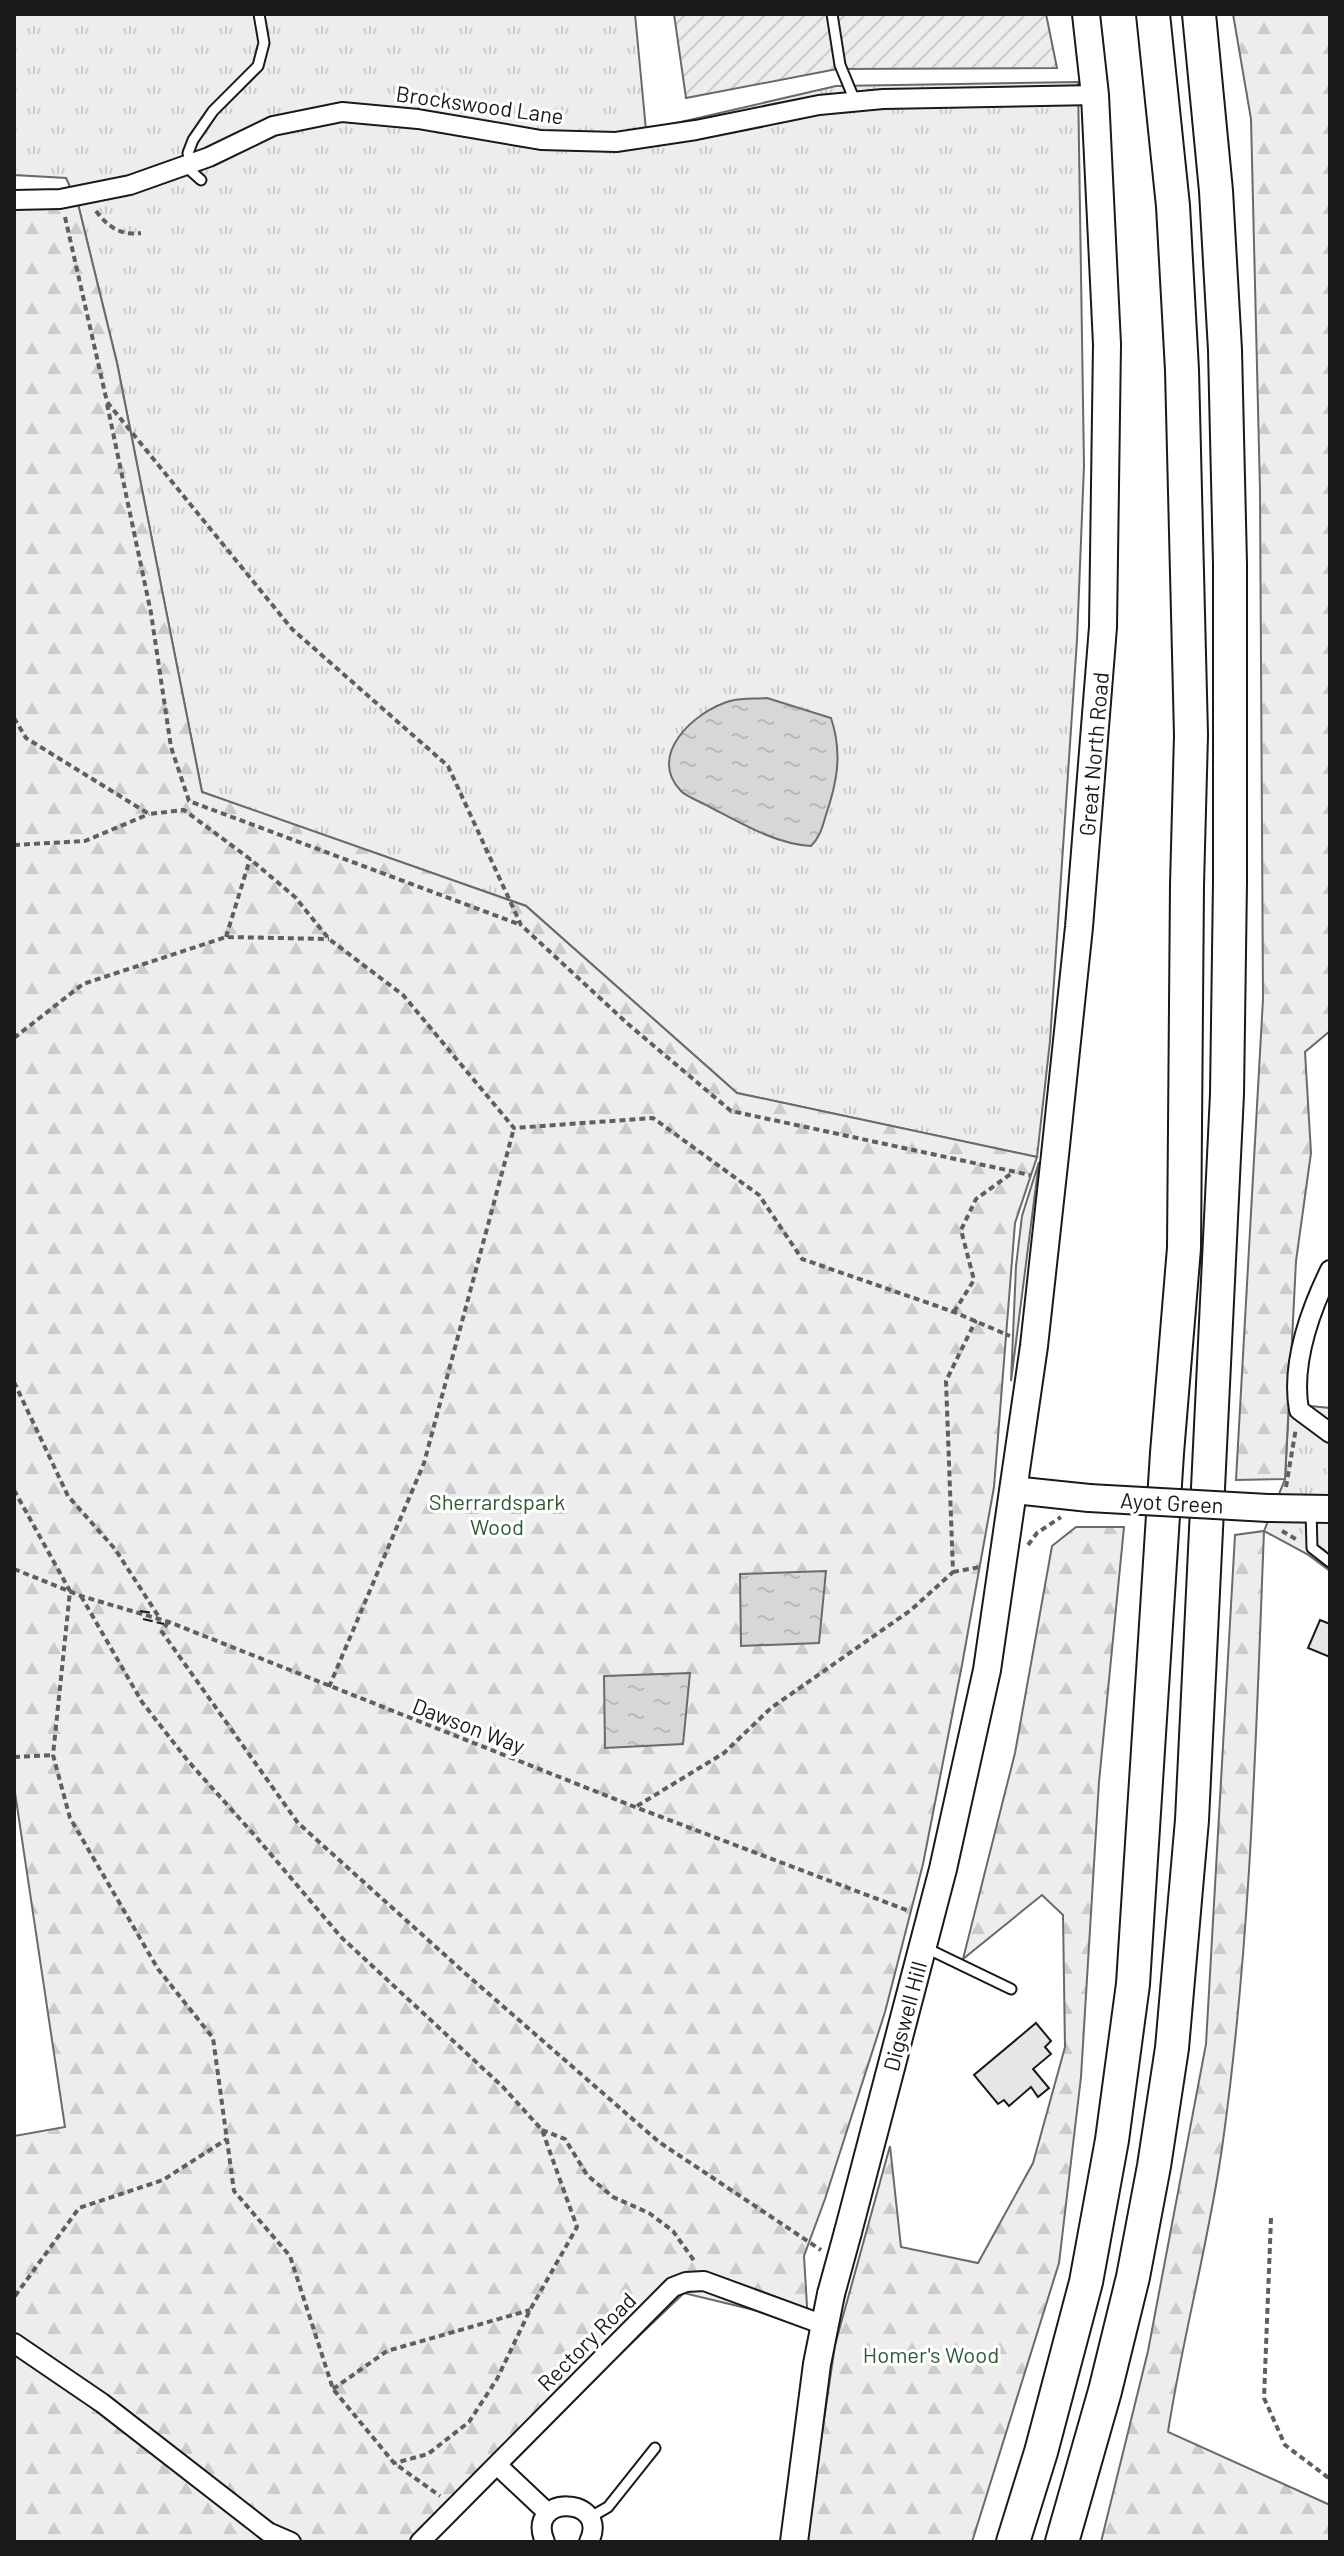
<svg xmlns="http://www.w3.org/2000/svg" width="1344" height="2556" viewBox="0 0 1344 2556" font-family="Barlow,sans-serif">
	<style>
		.grass { fill: url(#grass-tufts); stroke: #6a6a6a; stroke-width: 2 }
		.forest { fill: url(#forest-firs); stroke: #6a6a6a; stroke-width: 2 }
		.built { fill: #ededed; stroke: #6a6a6a; stroke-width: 2 }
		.garden { fill: url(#garden-furrows); stroke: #6a6a6a; stroke-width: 2 }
		.water { fill: url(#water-ripples); stroke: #6a6a6a; stroke-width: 2 }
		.building { fill: #e6e6e6; stroke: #1a1a1a; stroke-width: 2 }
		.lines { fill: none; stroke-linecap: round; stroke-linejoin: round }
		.lane-casing { stroke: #1a1a1a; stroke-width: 13 }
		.street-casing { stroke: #1a1a1a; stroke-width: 22 }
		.secondary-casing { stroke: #1a1a1a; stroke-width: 30 }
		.highway-casing { stroke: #1a1a1a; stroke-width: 36 }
		.path { stroke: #5f5f5f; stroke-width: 4; stroke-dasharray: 6 4; stroke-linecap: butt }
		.lane { stroke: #fff; stroke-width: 9 }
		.street { stroke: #fff; stroke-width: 18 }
		.secondary { stroke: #fff; stroke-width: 26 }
		.highway { stroke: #fff; stroke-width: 32 }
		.secondary-bridge-casing { stroke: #1a1a1a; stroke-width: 30; stroke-linecap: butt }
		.secondary-bridge { stroke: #fff; stroke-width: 26 }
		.fence { stroke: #1a1a1a; stroke-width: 2; stroke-dasharray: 10 4; stroke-linecap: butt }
		.labels { text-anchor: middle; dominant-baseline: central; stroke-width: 6; stroke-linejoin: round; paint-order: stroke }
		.street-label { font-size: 22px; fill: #1a1a1a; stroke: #fff }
		.park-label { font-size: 22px; fill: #2b5a34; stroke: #fff }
	</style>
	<defs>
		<pattern id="grass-tufts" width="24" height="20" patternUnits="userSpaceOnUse" patternTransform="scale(2)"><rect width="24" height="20" fill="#ededed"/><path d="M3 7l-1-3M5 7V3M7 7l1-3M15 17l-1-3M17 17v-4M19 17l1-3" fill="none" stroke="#cbcbcb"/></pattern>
		<pattern id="forest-firs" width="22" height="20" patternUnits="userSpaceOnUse" patternTransform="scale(2)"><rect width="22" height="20" fill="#ededed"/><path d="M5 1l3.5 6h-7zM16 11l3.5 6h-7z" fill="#cbcbcb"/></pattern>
		<pattern id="garden-furrows" width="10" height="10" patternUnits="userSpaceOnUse" patternTransform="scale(2)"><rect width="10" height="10" fill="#ededed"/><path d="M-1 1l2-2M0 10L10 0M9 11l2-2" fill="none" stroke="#cbcbcb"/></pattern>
		<pattern id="water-ripples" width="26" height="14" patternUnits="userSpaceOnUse" patternTransform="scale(2)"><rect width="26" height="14" fill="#d7d7d7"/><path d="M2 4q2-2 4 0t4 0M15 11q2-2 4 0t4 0" fill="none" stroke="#b8b8b8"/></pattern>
	</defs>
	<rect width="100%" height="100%" fill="#fff"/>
	<path class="grass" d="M 14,14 L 635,14 L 646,130 L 836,86 L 1078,82 L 1084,466 L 1077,640 L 1050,1041 L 1037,1157 L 737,1093 L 526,906 L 202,792 L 117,363 L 78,204 L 66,178 L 14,175 Z
		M 1289,1404 L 1330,1408 L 1330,1571 L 1307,1554 L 1264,1531 L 1285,1479 Z"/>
	<path class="forest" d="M 1233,14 L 1330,14 L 1330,1031 L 1305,1052 L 1311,1153 L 1296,1261 L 1285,1479 L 1236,1480 L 1263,999 L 1260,491 L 1251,119 Z
		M 78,204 L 117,363 L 202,792 L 526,906 L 737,1093 L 1037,1157 L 1015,1223 L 994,1487 L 962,1665 L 923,1864 L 885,2012 L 825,2199 L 804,2256 L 808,2323 L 684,2293 L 423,2542 L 14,2542 L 14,2136 L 65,2127 L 14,1786 L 14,206 Z
		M 1076,1527 L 1124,1527 L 1099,1782 L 1081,2077 L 1059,2263 L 972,2542 L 806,2542 L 835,2345 L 890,2146 L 901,2247 L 978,2263 L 1033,2163 L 1065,2047 L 1063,1915 L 1042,1895 L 963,1959 L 1015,1753 L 1052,1546 Z
		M 1264,1531 C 1256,1734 1251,1939 1223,2141 C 1210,2238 1183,2334 1168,2432 L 1330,2505 L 1330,2542 L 1101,2542 L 1148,2351 L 1206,2044 L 1235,1535 Z"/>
	<path class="built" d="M 1039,1162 L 1011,1381 L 1016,1266 L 1022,1216 Z"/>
	<path class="garden" d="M 674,14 L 1046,14 L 1057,68 L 837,69 L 686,98 Z"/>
	<path class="water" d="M 767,698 L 831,718 C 843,754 837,783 825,818 C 822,829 819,838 811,846 C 775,844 739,822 708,806 C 699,801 687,797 681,791 C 646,755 695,711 730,701 C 742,698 756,699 767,698 Z
		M 826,1571 L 819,1643 L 741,1646 L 740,1574 Z
		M 690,1673 L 683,1744 L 605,1748 L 604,1676 Z"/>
	<path class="building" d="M 1320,1620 L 1330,1624 L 1330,1657 L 1308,1648 Z
		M 1036,2023 L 1051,2041 L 1045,2047 L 1051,2054 L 1033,2069 L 1049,2088 L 1038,2097 L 1031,2087 L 1009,2106 L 1004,2100 L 998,2104 L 974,2075 Z"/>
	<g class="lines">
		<g class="lane-casing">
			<path id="lane" d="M 832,14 L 840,65 L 855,101
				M 201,180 L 192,172 L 188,153 L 193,140 L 213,111 L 258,66 L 264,43 L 259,14
				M 1311,1510 L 1312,1548 L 1330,1562
				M 926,1948 L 1011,1989
				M 589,2518 L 608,2507 L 655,2448"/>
		</g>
		<g class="street-casing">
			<path id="street" d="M 14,200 L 60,199 L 130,185 L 209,157 L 273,126 L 342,112 L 418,119 L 541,140 L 616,142 L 696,130 L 819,105 L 883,99 L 1095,95
				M 1330,1270 C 1310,1311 1291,1365 1299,1410 L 1330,1433
				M 14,2343 L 102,2403 L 268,2532 L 291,2542
				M 498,2466 L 548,2513
				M 420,2542 L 673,2287 L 686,2282 L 704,2281 L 824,2325
				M 545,2542 C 524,2493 611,2496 589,2542"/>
		</g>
		<g class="secondary-casing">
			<path id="secondary" d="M 1014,1490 L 1089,1498
				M 1268,1508 L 1330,1509
				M 848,2232 L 943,1869 L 987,1670 L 1034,1346 L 1055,1155 L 1079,927 L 1103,627 L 1107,344 L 1095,95 L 1086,14
				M 794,2542 L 817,2364 L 831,2294"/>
		</g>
		<g class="highway-casing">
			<path id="highway" d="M 1013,2542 L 1041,2452 L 1086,2282 L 1112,2140 L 1133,1984 L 1167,1453 L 1184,1248 L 1187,885 L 1191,735 L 1182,370 L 1173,206 L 1153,14
				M 1062,2542 L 1105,2391 L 1133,2277 L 1154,2166 L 1172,2048 L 1192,1820 L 1227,1094 L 1230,882 L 1230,564 L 1225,350 L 1216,191 L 1199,14"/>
		</g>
		<path class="path" d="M 96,211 C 108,227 121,236 141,233
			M 65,217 L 107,402 L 292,629 L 448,766 L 521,925 L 628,1024 L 731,1111 L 1030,1175
			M 107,404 L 151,613 L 171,747 L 189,801 L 521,925
			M 14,718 L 26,738 L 149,814 L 184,810 L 250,859 L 295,897 L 329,939 L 403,995 L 514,1128 L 653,1118 L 759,1195 L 802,1259 L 954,1312 L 1010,1336
			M 14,845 L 85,841 L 149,814
			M 226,937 L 250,859
			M 14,1038 L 83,984 L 226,937 L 329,939
			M 954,1312 L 974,1280 L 961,1230 L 976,1199 L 1012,1173
			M 14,1382 L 68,1496 L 115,1549 L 159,1617
			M 1286,1487 L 1296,1428
			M 14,1490 L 70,1591 L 53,1755 L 70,1818 L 158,1969 L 213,2038 L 234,2191 L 290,2256 L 333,2389 L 394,2463 L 440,2496
			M 1282,1531 L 1299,1541
			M 1028,1545 L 1037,1533 L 1061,1517
			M 14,1569 L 81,1596 L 169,1622 L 635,1807 L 909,1911
			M 953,1572 L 980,1567
			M 81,1596 L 142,1702 L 188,1761 L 257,1838 L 341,1937 L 503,2087 L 542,2130 L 577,2227 L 530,2310 L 497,2379 L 469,2422 L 428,2454 L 395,2463
			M 168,1622 L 162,1632 L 298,1823 L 466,1974 L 659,2142 L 821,2250
			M 329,1687 L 424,1463 L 514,1128
			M 14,1757 L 53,1755
			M 637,1806 L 724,1753 L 771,1708 L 911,1610 L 953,1572 L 946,1381 L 976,1320
			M 542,2130 L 565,2139 L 587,2175 L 613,2197 L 649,2213 L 673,2231 L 695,2262
			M 1271,2218 L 1264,2398 L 1285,2445 L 1330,2479
			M 15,2296 L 79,2208 L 163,2180 L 227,2139
			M 333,2389 L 387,2351 L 530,2310"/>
		<use href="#lane" class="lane"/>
		<use href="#street" class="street"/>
		<use href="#secondary" class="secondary"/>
		<use href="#highway" class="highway"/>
		<g class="secondary-bridge-casing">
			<path id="secondary-bridge" d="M 1089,1498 L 1268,1508
				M 831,2294 L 848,2232"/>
		</g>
		<use href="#secondary-bridge" class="secondary-bridge"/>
		<path class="fence" d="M 140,1611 L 153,1613
			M 143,1619 L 164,1624"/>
	</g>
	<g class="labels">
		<g class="street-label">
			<text transform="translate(480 104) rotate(8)">Brockswood Lane</text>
			<text transform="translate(1093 754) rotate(-85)">Great North Road</text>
			<text transform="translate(1172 1502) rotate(3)">Ayot Green</text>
			<text transform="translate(469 1725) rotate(21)">Dawson Way</text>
			<text transform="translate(904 2016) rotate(-75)">Digswell Hill</text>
			<text transform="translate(586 2341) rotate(-45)">Rectory Road</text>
		</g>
		<g class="park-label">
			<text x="497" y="1501">Sherrardspark<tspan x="497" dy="25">Wood</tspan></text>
			<text x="931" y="2354">Homer's Wood</text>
		</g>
	</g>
	<rect width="1344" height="2556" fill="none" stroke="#1a1a1a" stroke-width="32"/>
</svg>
